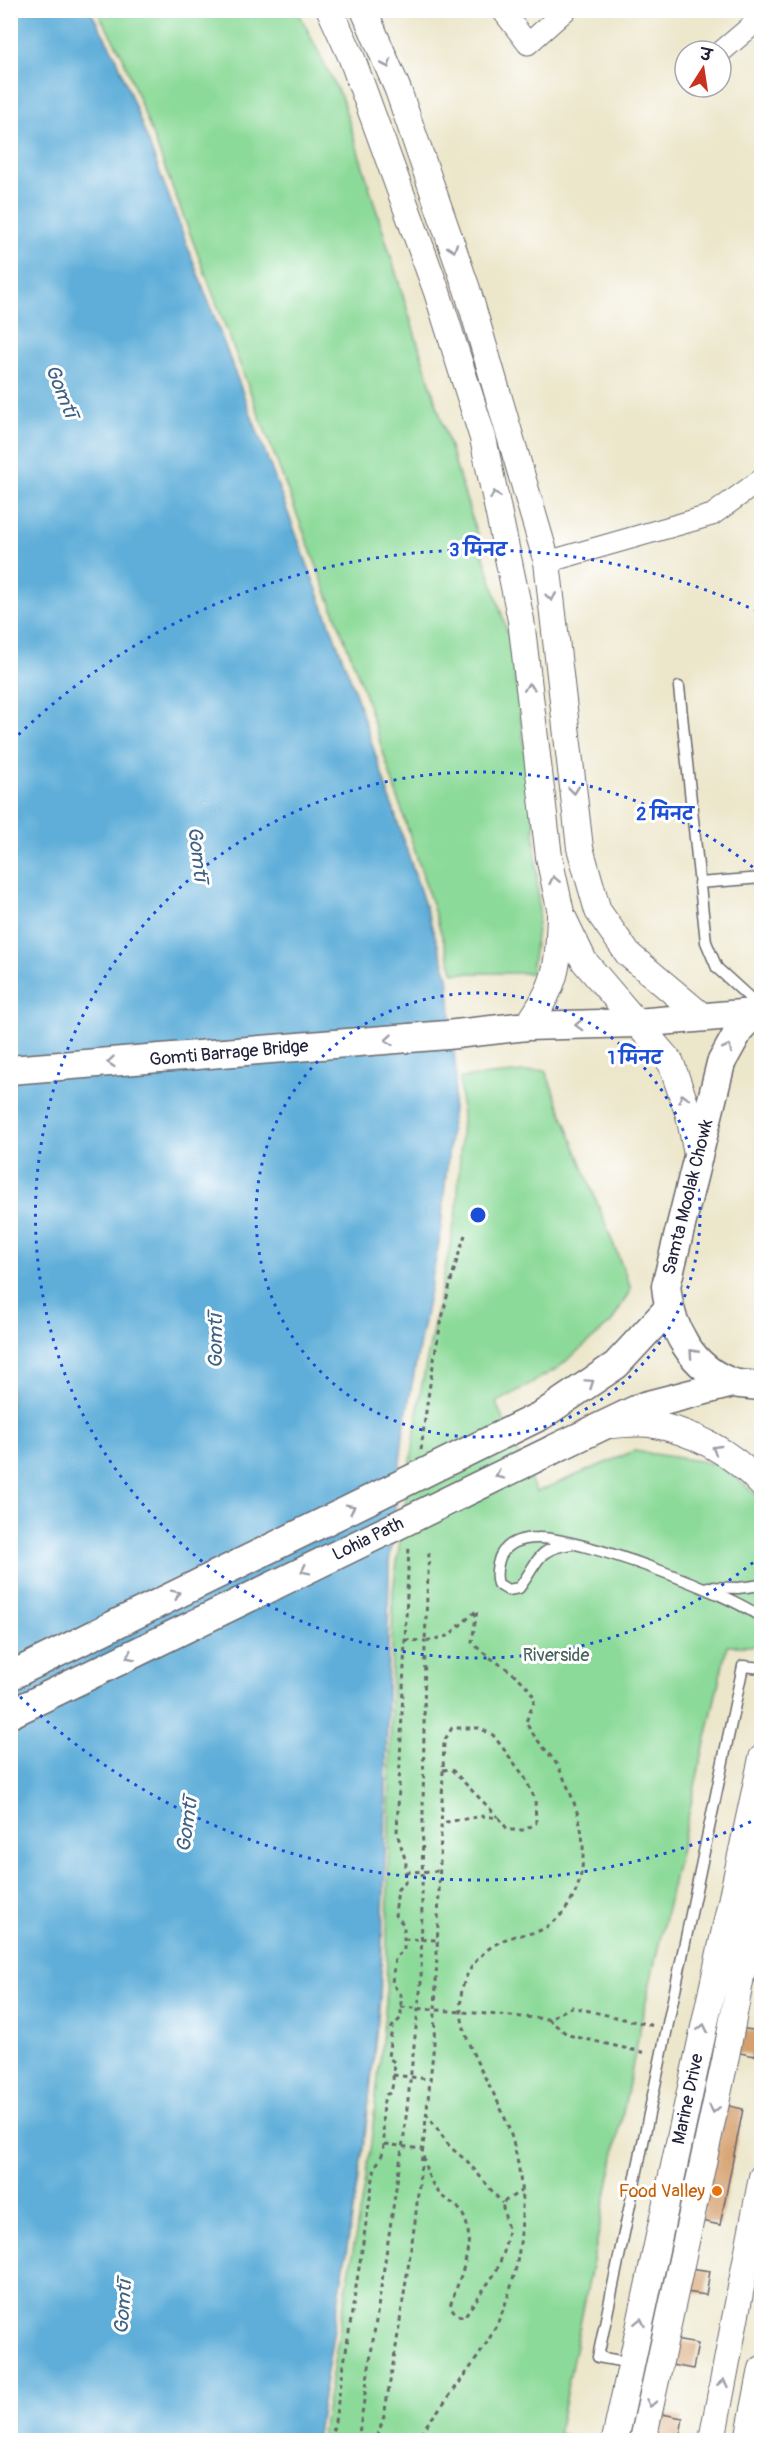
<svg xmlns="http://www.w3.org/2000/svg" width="772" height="2451" viewBox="0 0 772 2451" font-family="Pangolin,'Playpen Sans Deva',sans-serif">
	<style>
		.green { fill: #8cda99; stroke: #577e6a; stroke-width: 1.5 }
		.water { fill: #5faed9; stroke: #40688a; stroke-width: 1.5 }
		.building { fill: #d5a06e }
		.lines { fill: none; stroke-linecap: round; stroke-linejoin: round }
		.service-casing { stroke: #69676d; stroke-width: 13 }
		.minor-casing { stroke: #69676d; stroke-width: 23 }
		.tertiary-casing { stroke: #69676d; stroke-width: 28 }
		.secondary-casing { stroke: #69676d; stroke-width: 31 }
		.path { stroke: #69676d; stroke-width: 3; stroke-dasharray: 4.5 4.5; stroke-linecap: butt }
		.service { stroke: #fff; stroke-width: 10 }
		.minor { stroke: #fff; stroke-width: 21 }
		.tertiary { stroke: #fff; stroke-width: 26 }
		.secondary { stroke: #fff; stroke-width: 28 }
		.secondary-bridge-casing { stroke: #69676d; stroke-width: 31; stroke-linecap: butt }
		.secondary-bridge { stroke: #fff; stroke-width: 28 }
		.oneway { stroke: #9c9ca7 }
		.ring { fill: none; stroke: #1d4ed8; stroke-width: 3; stroke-dasharray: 3 6 }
		.food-dot { fill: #e8710a; stroke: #fff; stroke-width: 2 }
		.labels { text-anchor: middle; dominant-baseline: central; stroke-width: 6; stroke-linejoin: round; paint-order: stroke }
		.street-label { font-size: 18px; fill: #22223b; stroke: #fff }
		.park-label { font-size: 18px; fill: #47625c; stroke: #fff }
		.food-label { font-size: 18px; fill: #c56008; stroke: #fff; text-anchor: end }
		.water-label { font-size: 20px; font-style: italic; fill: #3d6182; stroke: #fff }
		.centre { fill: #1d4ed8; stroke: #fff; stroke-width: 3 }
		.ring-label { font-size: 18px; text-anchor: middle; font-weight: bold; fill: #1d4ed8; stroke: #fff; stroke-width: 6; stroke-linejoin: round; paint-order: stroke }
	</style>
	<rect width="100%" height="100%" fill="#fff"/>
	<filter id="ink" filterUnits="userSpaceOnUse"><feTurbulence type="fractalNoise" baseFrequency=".0167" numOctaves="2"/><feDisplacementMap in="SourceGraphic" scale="12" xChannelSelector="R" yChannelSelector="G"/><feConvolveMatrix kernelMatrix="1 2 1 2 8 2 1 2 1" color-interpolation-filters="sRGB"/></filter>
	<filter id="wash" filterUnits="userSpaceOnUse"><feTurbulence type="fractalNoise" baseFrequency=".008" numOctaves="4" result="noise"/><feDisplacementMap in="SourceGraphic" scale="24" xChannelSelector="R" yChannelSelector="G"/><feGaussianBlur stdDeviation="1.35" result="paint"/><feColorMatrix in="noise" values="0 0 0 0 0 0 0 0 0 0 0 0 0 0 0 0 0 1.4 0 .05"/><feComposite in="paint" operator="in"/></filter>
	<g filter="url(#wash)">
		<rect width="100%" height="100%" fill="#ece6ca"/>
		<path class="green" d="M 97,11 L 298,11 L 342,99 L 510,641 L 533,807 L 539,914 L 531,973 L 454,973 L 360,680 L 122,55 Z
			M 545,1070 L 631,1289 L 611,1323 L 558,1368 L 496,1403 L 536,1492 L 634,1451 L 719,1464 L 757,1495 L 762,1506 L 761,1626 L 757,1646 L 727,1646 L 643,2014 L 558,2433 L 581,2440 L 321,2440 L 371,2144 L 386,2002 L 393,1591 L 421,1389 L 457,1210 L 462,1118 L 460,1078 Z"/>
		<path class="water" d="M 90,10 L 117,59 L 352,683 L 448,976 L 456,1076 L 440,1237 L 404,1426 L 389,1564 L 385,1861 L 380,1999 L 365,2136 L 316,2440 L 11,2440 L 10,11 Z"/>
		<g id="blocks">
			<path class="building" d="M 754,1955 L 762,1956 L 762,1982 L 749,1980 Z
				M 739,2028 L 759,2031 L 755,2056 L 735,2052 Z
				M 725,2105 L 743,2109 L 720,2225 L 701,2221 Z
				M 690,2268 L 710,2271 L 706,2295 L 686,2292 Z
				M 675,2340 L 698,2344 L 693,2369 L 671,2365 Z
				M 657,2413 L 683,2418 L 679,2440 L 653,2438 Z"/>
		</g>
	</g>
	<g filter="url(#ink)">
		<use href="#blocks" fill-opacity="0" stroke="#69676d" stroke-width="1.5"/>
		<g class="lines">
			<g class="service-casing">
				<path id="service" d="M 679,687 L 706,942 L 717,968 L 761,1008
					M 699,883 L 762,878
					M 571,1544 C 535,1549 539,1562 519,1588 L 508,1590 L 498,1584 C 495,1575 497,1566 500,1557 C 507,1542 523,1538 538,1538 C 579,1537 730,1593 762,1618
					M 708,1587 L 738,1588 L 762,1585
					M 631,2363 L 598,2357 L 743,1666 L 762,1668"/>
			</g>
			<g class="minor-casing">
				<path id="minor" d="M 502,10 L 528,44 L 566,10
					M 722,51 L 762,17
					M 547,562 L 712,515 L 762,479"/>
			</g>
			<g class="tertiary-casing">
				<path id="tertiary" d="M 330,10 L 351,56 L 437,292 L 483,438 L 521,620 L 549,857 L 561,913 L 584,961 L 671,1063 L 689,1115 L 697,1154
					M 364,10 L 398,90 L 467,289 L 547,562 L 580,848 L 598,911 L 628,954 L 703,1017
					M 527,1026 C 558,983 558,967 560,915
					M 606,1425 C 620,1425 635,1422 649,1424 C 693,1431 731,1452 762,1485
					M 615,2440 L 762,1758
					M 643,2440 L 725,2061 L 762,1866
					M 712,2440 L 762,2177
					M 748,2440 L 762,2369"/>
			</g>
			<g class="secondary-casing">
				<path id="secondary" d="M 762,1007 L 741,1027 L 721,1063 L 666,1286 C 670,1326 691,1370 734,1383 C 742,1385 753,1385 762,1386
					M 10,1070 L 447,1035 L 527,1026 L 637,1023 L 753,1013
					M 542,1415 L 616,1365 L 668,1309
					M 552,1450 L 644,1406 L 733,1383"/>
			</g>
			<path class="path" d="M 421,1450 C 430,1377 441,1305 465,1235
				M 443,1770 L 451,1769 L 498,1817
				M 406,1872 L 440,1871
				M 404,1939 L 438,1940
				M 401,2007 L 548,2019 L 572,2007 L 654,2026
				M 548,2019 L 568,2035 L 646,2053
				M 393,2075 L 429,2079
				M 426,2113 L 450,2147 L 468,2162 L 502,2203
				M 385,2144 L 422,2149 C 425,2166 428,2182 441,2195 C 446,2201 455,2203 459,2209 C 481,2237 459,2278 450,2306 L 456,2314 L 464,2317 L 496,2272 L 504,2252 L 508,2230 L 502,2203 L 521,2191
				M 332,2440 L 375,2166 C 394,2145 376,2123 385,2098 C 387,2091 387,2097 391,2091 C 394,2084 393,2070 394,2062 L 388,2057 L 392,2027 L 401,2018 L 401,1995 L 392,1983 L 395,1958 L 404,1950 L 404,1925 L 395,1915 L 398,1889 L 405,1883 L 406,1862 L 397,1833 L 409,1546
				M 358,2440 L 404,2135 L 421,1983 L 425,1641 L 404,1640
				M 370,2440 L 377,2438 L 384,2416 L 396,2347 L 415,2222 L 434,2043 L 444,1741 L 452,1728 L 479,1728 L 493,1735 L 524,1776 L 535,1799 L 536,1823 L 525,1830 L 508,1830 L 499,1818 L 483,1816 L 441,1823
				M 415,2440 C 438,2410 462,2381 483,2349 C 527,2280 535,2183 501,2109 C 485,2073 454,2033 462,1990 C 467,1965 488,1944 512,1937 C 522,1934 534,1934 543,1929 C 584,1906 590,1853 577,1812 C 573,1798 565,1780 558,1766 C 548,1751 534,1739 526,1722 L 535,1699 C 519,1669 493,1665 472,1642 L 477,1610 L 448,1636 L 425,1641 L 429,1551"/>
			<use href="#service" class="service"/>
			<use href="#minor" class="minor"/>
			<use href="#tertiary" class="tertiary"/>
			<use href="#secondary" class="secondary"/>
			<g class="secondary-bridge-casing">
				<path id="secondary-bridge" d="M 10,1676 L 542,1415
					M 10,1714 L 552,1450"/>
			</g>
			<use href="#secondary-bridge" class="secondary-bridge"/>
		</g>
		<defs><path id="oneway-chevron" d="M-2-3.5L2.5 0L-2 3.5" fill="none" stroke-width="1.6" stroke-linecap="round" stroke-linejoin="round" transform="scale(1.5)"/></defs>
		<g class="oneway">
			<use href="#oneway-chevron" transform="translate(387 64) rotate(66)"/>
			<use href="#oneway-chevron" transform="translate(453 248) rotate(71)"/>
			<use href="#oneway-chevron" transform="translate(495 495) rotate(-102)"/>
			<use href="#oneway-chevron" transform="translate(551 597) rotate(83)"/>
			<use href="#oneway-chevron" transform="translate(529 687) rotate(-97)"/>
			<use href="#oneway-chevron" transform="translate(574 790) rotate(84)"/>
			<use href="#oneway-chevron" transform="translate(554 880) rotate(-102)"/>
			<use href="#oneway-chevron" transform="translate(579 1025) rotate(178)"/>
			<use href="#oneway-chevron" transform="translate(389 1040) rotate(175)"/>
			<use href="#oneway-chevron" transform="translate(728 1048) rotate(-63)"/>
			<use href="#oneway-chevron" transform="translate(111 1062) rotate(175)"/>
			<use href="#oneway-chevron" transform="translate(683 1098) rotate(-109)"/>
			<use href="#oneway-chevron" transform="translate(693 1353) rotate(-132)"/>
			<use href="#oneway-chevron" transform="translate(590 1383) rotate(-34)"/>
			<use href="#oneway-chevron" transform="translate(716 1449) rotate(-149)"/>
			<use href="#oneway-chevron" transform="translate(499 1475) rotate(154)"/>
			<use href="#oneway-chevron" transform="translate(351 1508) rotate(-26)"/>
			<use href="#oneway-chevron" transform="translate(305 1570) rotate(154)"/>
			<use href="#oneway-chevron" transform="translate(176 1594) rotate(-26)"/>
			<use href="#oneway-chevron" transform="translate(130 1656) rotate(154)"/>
			<use href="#oneway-chevron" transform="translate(703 2028) rotate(-78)"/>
			<use href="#oneway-chevron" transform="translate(714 2109) rotate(102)"/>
			<use href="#oneway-chevron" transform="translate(640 2322) rotate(-78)"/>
			<use href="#oneway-chevron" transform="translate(723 2383) rotate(-79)"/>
			<use href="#oneway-chevron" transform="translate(651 2403) rotate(102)"/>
		</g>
	</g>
	<g class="ring">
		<circle cx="478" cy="1215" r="222"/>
		<path d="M760 1557A443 443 0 1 1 760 873"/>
		<path d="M759 1818A665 665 0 0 1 12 1689M12 741A665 665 0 0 1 759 612"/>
	</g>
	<circle class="food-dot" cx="717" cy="2191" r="6"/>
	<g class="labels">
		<g class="street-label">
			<text transform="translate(229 1053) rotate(-5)">Gomti Barrage Bridge</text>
			<text transform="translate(688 1197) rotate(-76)">Samta Moolak Chowk</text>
			<text transform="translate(368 1539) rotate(-26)">Lohia Path</text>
			<text transform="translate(688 2099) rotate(-78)">Marine Drive</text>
		</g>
		<g class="park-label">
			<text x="556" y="1655">Riverside</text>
		</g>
		<g class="food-label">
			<text x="705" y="2191">Food Valley</text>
		</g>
		<g class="water-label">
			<text transform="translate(62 392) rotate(68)">Gomtī</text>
			<text transform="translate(198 855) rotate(83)">Gomtī</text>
			<text transform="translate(215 1340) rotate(-90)">Gomtī</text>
			<text transform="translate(187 1824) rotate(-82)">Gomtī</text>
			<text transform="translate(123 2306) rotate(-86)">Gomtī</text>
		</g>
	</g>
	<circle cx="478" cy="1215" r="9" class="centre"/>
	<g class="ring-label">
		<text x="478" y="556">3 मिनट</text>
		<text x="665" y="820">2 मिनट</text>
		<text x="635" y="1064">1 मिनट</text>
	</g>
	<rect width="772" height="2451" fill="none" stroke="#fff" stroke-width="36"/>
	<g transform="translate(703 69) rotate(12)"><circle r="28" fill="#ffffff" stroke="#a7a7b1" stroke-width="1.5"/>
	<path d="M0-4.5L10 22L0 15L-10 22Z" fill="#c8321e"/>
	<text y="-9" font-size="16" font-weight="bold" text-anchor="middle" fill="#22223b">उ</text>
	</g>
</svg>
